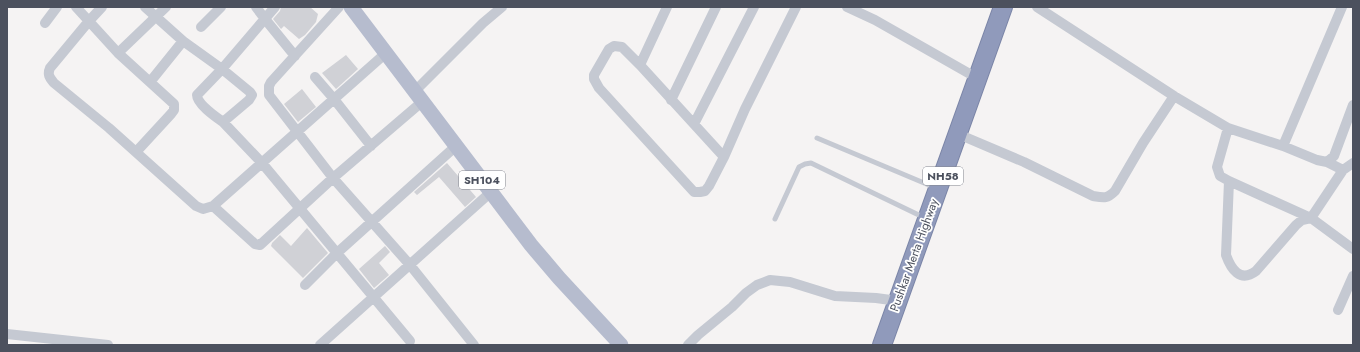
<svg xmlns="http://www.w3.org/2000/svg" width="1360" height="352" viewBox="0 0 1360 352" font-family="Jost,sans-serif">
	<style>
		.building { fill: #d0d1d6 }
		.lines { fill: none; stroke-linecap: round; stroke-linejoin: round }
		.highway-casing { stroke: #7b85a7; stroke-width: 20 }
		.lane { stroke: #c5c9d2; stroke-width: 5 }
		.street { stroke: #c5c9d2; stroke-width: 10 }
		.primary { stroke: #b6bcce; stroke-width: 15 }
		.highway { stroke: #909abb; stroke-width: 18 }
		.labels { text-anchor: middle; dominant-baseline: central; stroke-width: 3.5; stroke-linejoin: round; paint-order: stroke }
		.shield { fill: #fff; stroke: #82858e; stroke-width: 1 }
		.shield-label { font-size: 11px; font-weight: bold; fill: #4c515e }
		.street-label { font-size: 12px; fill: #4c515e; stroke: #fff }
	</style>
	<rect width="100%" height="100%" fill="#f5f3f3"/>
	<path class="building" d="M 281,7 L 310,7 L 318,14 L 316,22 L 305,35 L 299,39 L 284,26 L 281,29 L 273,19 L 280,11 Z
		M 346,55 L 358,69 L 336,89 L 322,73 Z
		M 302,89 L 316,107 L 298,122 L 284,104 Z
		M 447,163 L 476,197 L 465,207 L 439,177 L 417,195 L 414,192 Z
		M 307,228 L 328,253 L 303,278 L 271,246 L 272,243 L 280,235 L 291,246 Z
		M 385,246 L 390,252 L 379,263 L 389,275 L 374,288 L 359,269 Z"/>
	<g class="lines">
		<g class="highway-casing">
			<path id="highway" d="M 882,345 L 1003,7"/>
		</g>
		<path class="lane" d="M 817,138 L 936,188
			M 775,219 L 799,167 L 805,164 L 811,163 L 925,218"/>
		<path class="street" d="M 76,7 L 118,53 L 174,104 L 174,110 L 171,114 L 136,152
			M 102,7 L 89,21 L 50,68 C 47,75 50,78 54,83 L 109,128 L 196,206 L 203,209 L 213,206 L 386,53
			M 145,7 L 183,41 L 222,69 L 250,92 L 252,95 L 249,100 L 223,122 L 262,163 L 410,341
			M 256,7 L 265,19 L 295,56
			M 339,7 L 271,82 L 269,86 L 269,95 L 333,178 L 410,265 L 474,345
			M 667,7 L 640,65 L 724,157
			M 847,7 L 875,20 L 977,78
			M 1037,7 L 1174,96 L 1228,128 L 1283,146 L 1317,160 L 1327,162 L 1334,156 L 1353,105
			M 45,23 L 57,7
			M 201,27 L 221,7
			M 118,53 L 166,7
			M 640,65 L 622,47 L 614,46 L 609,49 L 594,75 L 594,79 L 599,88 L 694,192 L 700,192 L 705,191 L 709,186 L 724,157 L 745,109 L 796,7
			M 315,77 L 334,99 L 371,146
			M 150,82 L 183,41
			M 415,91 L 483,23 L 502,7
			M 671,100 L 716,7
			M 223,122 C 216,117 197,104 197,95 L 222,69 L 275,7
			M 694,124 L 754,7
			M 1228,128 L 1217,167 L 1220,176 L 1229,181 L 1311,218 L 1353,249
			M 958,134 L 1024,162 L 1093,196 C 1104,198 1107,199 1115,191 L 1143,143 L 1174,96
			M 1283,146 L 1342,7
			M 1343,170 L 1353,163
			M 1229,181 L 1226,255 C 1231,269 1240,283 1256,271 L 1296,225 L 1302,220 L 1311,218 L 1343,170 L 1327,162
			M 213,206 L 255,244 L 260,245 L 333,178 L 423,101
			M 305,285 L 337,253 L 456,146
			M 1338,310 L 1353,276
			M 7,334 L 108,345
			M 320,345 L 491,192
			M 688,345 L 698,335 L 732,307 L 746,293 L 757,285 L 770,280 L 790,282 L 835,296 L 876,298 L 898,301"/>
		<path class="primary" d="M 351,7 L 531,245 L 559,278 L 621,345"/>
		<use href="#highway" class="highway"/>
	</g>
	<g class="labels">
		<g class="shield">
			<rect x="923" y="167" width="40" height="18" rx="3"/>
			<rect x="459" y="171" width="46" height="18" rx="3"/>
		</g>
		<g class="shield-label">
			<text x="943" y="176">NH58</text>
			<text x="482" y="180">SH104</text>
		</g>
		<g class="street-label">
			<text transform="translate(914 255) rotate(-70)">Pushkar Merta Highway</text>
		</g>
	</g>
	<rect width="1360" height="352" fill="none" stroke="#4c515e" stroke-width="16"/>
</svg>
